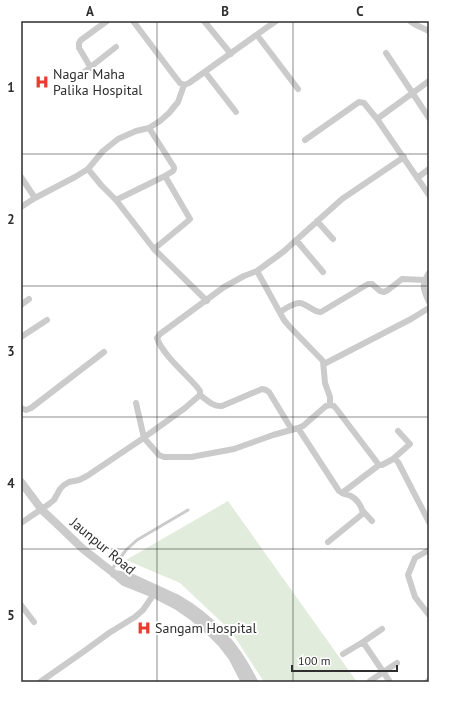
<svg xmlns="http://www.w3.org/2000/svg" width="450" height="703" viewBox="0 0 450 703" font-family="'PT Sans',sans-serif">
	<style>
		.park { fill: #e2ecdc }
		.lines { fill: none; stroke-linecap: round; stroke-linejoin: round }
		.service { stroke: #cbcbcb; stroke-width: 3 }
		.minor { stroke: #cbcbcb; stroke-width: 6 }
		.tertiary { stroke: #cbcbcb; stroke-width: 8 }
		.grid { fill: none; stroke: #2e2e2e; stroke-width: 1; stroke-opacity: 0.55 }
		.labels { text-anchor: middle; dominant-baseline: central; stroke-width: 4; stroke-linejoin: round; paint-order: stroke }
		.poi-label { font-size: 14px; fill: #2e2e2e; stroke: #fff; text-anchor: start }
		.street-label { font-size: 14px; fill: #2e2e2e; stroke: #fff }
		.neatline { fill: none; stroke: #2e2e2e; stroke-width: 1.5 }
		.grid-label { font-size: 13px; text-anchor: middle; font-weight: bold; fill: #2e2e2e }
	</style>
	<rect width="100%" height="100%" fill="#fff"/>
	<path class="park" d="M 228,501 L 357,682 L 264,682 L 231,631 L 180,583 L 126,560 Z"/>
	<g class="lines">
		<path class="service" d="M 112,569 L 126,550 L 137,540 L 188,510"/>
		<path class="minor" d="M 133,21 L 176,78 L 180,83 L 184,85 L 189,83 L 276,21
			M 204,21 L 231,54
			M 410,21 L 416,25 L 429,31
			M 257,35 L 298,89
			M 386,53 L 429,118
			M 91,68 L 79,48 L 79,43 L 81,40 L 107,21
			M 205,72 L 236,112
			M 74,80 L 116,47
			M 429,81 L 377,119 L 429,195
			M 305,140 L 359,102 L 364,103 L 377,119
			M 88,169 L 101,185 L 116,200 L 154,249
			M 165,176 L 190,219 L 188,221 L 154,249 L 207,301
			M 21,177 L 35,198
			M 417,178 L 429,169
			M 116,200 L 165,176 L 173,171 L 174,169 L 174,167 L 149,128
			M 21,207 L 35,198 L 75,177 L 88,169 L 103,151 L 118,139 L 136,131 L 149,128 L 160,121 L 169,113 L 178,102 L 184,85
			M 317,221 L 333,239
			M 296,240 L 323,272
			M 257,271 L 284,320 L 289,326 L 323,361 L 325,383 L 330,397 L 330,405
			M 429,273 C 421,285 423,289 429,302
			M 21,305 L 29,299
			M 280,312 C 285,309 293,303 299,303 C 307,303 312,312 321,312 L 368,284 L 372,284 L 380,291 L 384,292 L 388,290 L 402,279 L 425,280
			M 21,337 L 47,320
			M 324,364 L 411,319 L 429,308
			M 200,395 C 207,400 213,407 222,406 L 262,389 L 266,390 L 269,392 L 292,430
			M 136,403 L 144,438 L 159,455 L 164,457 L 191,457 L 234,449 L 273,435 L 298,428 L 303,426 L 326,406 L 330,405 L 334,406 L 338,411 L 379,465 L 382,465 L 393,459 L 396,460 L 398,462 L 429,522
			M 21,408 L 26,410 L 31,408 L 104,352
			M 298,428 L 339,491 C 343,495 347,494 351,496 C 357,499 362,507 363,513 L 360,516 L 328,542
			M 393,459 L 410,444 L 398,431
			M 342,493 L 379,465
			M 362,510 L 372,521
			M 21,523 L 49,504 L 54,500 L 60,489 L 64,485 L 69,482 L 79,480 L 87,476 L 142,439 L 185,408 L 200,395 L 200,391 L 197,387 C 186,374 162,354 157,338 L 160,334 L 224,287 L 244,276 L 257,271 L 283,252 L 342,199 L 404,157
			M 429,550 L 415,558 L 408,575 L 415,597 L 429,615
			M 21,605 L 34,622
			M 363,642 L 390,682
			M 343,654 L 363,642 L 382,629
			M 370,681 L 397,663
			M 40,682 L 83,652 L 109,633 L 135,617 L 143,610 L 156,591
			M 427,682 L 429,680"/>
		<path class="tertiary" d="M 21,482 L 42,510 L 58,525 L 83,549 L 111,571 L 124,582 L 154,594 L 177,606 L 193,617 L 210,632 L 222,644 L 232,657 L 245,682
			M 114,574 L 128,576 L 178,599 C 211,618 237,647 254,682"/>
	</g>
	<path class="grid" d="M 157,21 L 157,682M 293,21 L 293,682M 21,154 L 429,154M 21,286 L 429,286M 21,417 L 429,417M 21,549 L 429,549"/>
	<defs>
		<g id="hospital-bare" transform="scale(1.08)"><path d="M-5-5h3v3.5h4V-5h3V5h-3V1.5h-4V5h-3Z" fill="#e83d2e" stroke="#fff" stroke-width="2.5" paint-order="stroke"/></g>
	</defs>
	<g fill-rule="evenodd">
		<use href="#hospital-bare" x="42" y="82"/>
		<use href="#hospital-bare" x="144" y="628"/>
	</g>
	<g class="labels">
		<g class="poi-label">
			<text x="53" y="74">Nagar Maha<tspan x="53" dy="16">Palika Hospital</tspan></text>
			<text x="155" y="628">Sangam Hospital</text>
		</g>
		<g class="street-label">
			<text transform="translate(103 546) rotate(40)">Jaunpur Road</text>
		</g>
	</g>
	<rect width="450" height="703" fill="none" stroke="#ffffff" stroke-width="44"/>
	<path d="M292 665v6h105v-6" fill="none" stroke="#2e2e2e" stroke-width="2"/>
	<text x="298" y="665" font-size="12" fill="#2e2e2e" stroke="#ffffff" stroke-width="3" paint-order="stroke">100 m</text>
	<rect x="22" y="22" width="406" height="659" class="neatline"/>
	<g class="grid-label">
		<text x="90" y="16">A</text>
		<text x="225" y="16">B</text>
		<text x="360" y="16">C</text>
		<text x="11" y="92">1</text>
		<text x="11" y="224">2</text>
		<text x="11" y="356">3</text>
		<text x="11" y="488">4</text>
		<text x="11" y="620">5</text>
	</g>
</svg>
